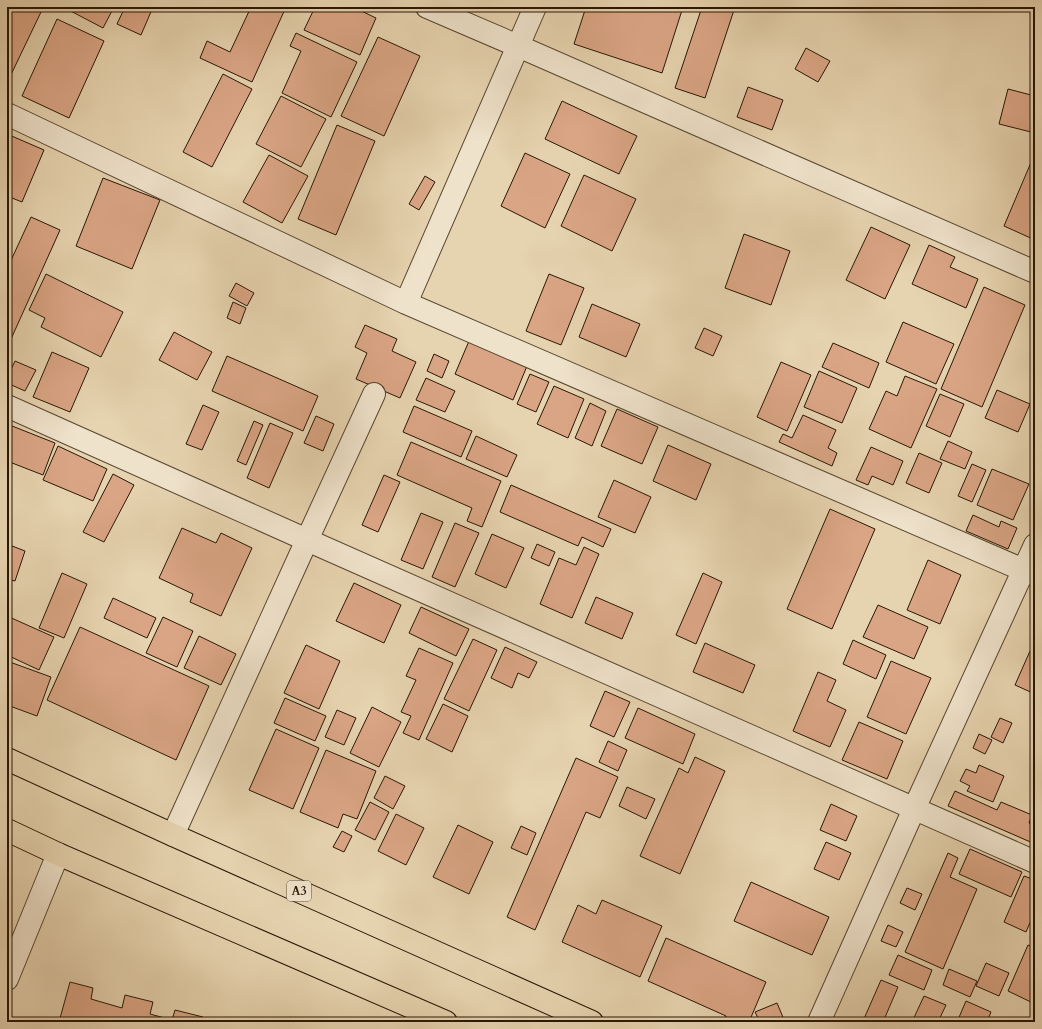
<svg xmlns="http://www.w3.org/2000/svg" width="1042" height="1029" viewBox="0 0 1042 1029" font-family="Cardo,serif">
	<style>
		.building { fill: #daa585; stroke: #291704 }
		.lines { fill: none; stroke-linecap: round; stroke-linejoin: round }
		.street-casing { stroke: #58462f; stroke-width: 24 }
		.highway-casing { stroke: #291704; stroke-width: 24 }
		.street { stroke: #efe2cb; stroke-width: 22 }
		.highway { stroke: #e6d3af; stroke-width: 22 }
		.labels { text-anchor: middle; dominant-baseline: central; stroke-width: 3; stroke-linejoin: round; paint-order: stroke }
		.shield { fill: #efe2cb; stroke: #645440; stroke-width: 1 }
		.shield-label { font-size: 12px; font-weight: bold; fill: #291704 }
	</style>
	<rect width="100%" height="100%" fill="#e6d3af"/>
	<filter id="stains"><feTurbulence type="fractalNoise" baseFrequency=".005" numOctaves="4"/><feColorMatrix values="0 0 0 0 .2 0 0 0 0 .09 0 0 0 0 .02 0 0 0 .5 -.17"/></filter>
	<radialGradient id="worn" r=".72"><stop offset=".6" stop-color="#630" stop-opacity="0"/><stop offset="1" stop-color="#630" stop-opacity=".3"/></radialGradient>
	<path class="building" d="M 7,7 L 31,7 L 41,12 L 7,83 Z
		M 63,7 L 114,7 L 103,28 Z
		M 125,7 L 153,7 L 141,35 L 117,24 Z
		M 251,7 L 286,7 L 252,82 L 200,58 L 207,41 L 230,52 Z
		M 315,7 L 353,7 L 376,18 L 360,55 L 304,30 Z
		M 586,7 L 683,7 L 662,73 L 574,44 Z
		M 702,7 L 735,7 L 705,98 L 675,88 Z
		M 57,19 L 104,41 L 69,118 L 22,96 Z
		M 296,33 L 357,62 L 331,117 L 282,93 L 301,51 L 290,46 Z
		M 378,37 L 420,56 L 384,136 L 341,116 Z
		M 806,48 L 830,61 L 818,82 L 795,69 Z
		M 223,74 L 252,89 L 212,167 L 183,152 Z
		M 748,87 L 783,100 L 772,130 L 737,117 Z
		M 1008,89 L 1035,96 L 1035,133 L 999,124 Z
		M 281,96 L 326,119 L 301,167 L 256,144 Z
		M 562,101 L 637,136 L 619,174 L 545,139 Z
		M 337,125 L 375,141 L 336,235 L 298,219 Z
		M 7,134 L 44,150 L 22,202 L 7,196 Z
		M 525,153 L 570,174 L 545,228 L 501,206 Z
		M 1035,153 L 1035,240 L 1004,226 Z
		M 269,155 L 308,176 L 282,223 L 243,202 Z
		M 584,175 L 636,199 L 612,251 L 561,226 Z
		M 425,176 L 435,182 L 419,210 L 409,204 Z
		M 103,178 L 160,200 L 132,269 L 76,246 Z
		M 31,217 L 60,230 L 7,348 L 7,269 Z
		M 871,227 L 910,245 L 885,299 L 846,280 Z
		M 744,234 L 790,251 L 771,305 L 725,288 Z
		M 929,245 L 955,257 L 950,267 L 978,279 L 966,308 L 912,284 Z
		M 46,274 L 123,312 L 101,357 L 41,327 L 45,318 L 29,310 Z
		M 549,274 L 584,288 L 561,345 L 526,331 Z
		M 236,283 L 254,293 L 247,306 L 229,296 Z
		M 984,287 L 1025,305 L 982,407 L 941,389 Z
		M 233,302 L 246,308 L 240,324 L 227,318 Z
		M 592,304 L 640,324 L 626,357 L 579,337 Z
		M 903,322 L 954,344 L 936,384 L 886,362 Z
		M 365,325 L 397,339 L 392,351 L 416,362 L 400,398 L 356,379 L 367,353 L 355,347 Z
		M 704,328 L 722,336 L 713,356 L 695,348 Z
		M 174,332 L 212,352 L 197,380 L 159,360 Z
		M 469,341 L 527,366 L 513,400 L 455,374 Z
		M 833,343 L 879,363 L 869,388 L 822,367 Z
		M 52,352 L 89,368 L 70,412 L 33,397 Z
		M 434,354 L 449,361 L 442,378 L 427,371 Z
		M 227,356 L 318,396 L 303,431 L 212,391 Z
		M 15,361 L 36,370 L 25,391 L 7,383 L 7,378 Z
		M 781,362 L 811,375 L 787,431 L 757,417 Z
		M 819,371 L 857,388 L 842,423 L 804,407 Z
		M 530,374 L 549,382 L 536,412 L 517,404 Z
		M 905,376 L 937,389 L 911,448 L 869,429 L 886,391 L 897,396 Z
		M 426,378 L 455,391 L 445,412 L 416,400 Z
		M 554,386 L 584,399 L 568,438 L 537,424 Z
		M 997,390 L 1030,404 L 1018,432 L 985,418 Z
		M 940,394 L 964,404 L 950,437 L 926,426 Z
		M 590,403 L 606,411 L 592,446 L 575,438 Z
		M 203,405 L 219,412 L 202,450 L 186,444 Z
		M 414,406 L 472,431 L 461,457 L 403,432 Z
		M 617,409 L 658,427 L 642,464 L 601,446 Z
		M 803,415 L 836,430 L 828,448 L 837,453 L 832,466 L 779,442 L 783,434 L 792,438 Z
		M 316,416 L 334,424 L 323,451 L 304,443 Z
		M 254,421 L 263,425 L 246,465 L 237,461 Z
		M 270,423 L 293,433 L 269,488 L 247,478 Z
		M 7,424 L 55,443 L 43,475 L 7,461 Z
		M 476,436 L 517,455 L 507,477 L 466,459 Z
		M 948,441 L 972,452 L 965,469 L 940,459 Z
		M 411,442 L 501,481 L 482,527 L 467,521 L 472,508 L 397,475 Z
		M 668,445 L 711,464 L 696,500 L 653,481 Z
		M 58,446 L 107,469 L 93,501 L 43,480 Z
		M 871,447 L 903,461 L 893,485 L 872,476 L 868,485 L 856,480 Z
		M 919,453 L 942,463 L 929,493 L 906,483 Z
		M 972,464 L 986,470 L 972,502 L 958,496 Z
		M 992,469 L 1029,484 L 1013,520 L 977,505 Z
		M 113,474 L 134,485 L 104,542 L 83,532 Z
		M 384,475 L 400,482 L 378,532 L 362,525 Z
		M 614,480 L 651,497 L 635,533 L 598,517 Z
		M 511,485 L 611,529 L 603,547 L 582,537 L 578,546 L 500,512 Z
		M 830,509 L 875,529 L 832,629 L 787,609 Z
		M 421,513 L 443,522 L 423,569 L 401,560 Z
		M 973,515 L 999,527 L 1001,521 L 1017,528 L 1008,549 L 966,531 Z
		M 455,523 L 479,533 L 455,587 L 432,577 Z
		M 182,528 L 216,543 L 221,533 L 252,548 L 221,616 L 190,602 L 193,594 L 159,578 Z
		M 492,534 L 524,548 L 506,588 L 475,574 Z
		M 7,544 L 25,551 L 15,581 L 7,579 Z
		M 537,544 L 555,552 L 549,566 L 531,558 Z
		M 584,547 L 599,554 L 572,618 L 540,604 L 559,558 L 576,565 Z
		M 928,560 L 961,575 L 940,624 L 907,610 Z
		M 62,573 L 87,584 L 64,638 L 39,628 Z
		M 703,573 L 722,582 L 696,644 L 676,635 Z
		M 354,583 L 401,605 L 384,643 L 336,621 Z
		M 596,597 L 633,613 L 622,639 L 585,623 Z
		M 113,598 L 156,618 L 147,638 L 104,618 Z
		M 878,605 L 928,627 L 914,659 L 863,637 Z
		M 421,607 L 469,629 L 456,656 L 409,633 Z
		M 7,616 L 54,637 L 39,670 L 7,655 Z
		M 163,617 L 193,631 L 177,667 L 146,653 Z
		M 80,627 L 209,686 L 176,760 L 47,700 Z
		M 199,636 L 236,654 L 221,685 L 184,668 Z
		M 473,639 L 497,650 L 469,711 L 444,699 Z
		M 853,640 L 886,655 L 876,679 L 843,664 Z
		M 705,643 L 755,665 L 743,693 L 693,672 Z
		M 306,645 L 340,661 L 319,709 L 284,693 Z
		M 505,647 L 537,662 L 529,678 L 518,673 L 512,688 L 491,678 Z
		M 419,648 L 453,663 L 419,740 L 403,733 L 411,716 L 401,712 L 416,680 L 406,676 Z
		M 1030,651 L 1035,653 L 1035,694 L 1015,685 Z
		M 7,661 L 51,677 L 37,716 L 7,705 Z
		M 891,661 L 931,678 L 906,734 L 867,717 Z
		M 818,672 L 836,680 L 827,701 L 846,710 L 830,747 L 793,731 Z
		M 605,691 L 630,702 L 614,737 L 590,726 Z
		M 285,698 L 326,716 L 315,741 L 274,723 Z
		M 443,704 L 468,716 L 452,752 L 426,739 Z
		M 372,707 L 401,722 L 379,767 L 350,753 Z
		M 638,708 L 695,734 L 683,764 L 625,738 Z
		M 337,710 L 356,718 L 344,745 L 325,737 Z
		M 1000,718 L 1012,723 L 1003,743 L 991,737 Z
		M 859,722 L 903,741 L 887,779 L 842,760 Z
		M 276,729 L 319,748 L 293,809 L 249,790 Z
		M 979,734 L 992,740 L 985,754 L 973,748 Z
		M 608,741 L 627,750 L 618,771 L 599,762 Z
		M 326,750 L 376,771 L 357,819 L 343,814 L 338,828 L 300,812 Z
		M 695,757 L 725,771 L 680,874 L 640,856 L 679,768 L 688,773 Z
		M 576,758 L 618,777 L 600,818 L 586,812 L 535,930 L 507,917 Z
		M 979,765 L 1004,776 L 993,802 L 967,791 L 970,786 L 960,781 L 966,769 L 976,773 Z
		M 385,776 L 405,786 L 393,809 L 374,798 Z
		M 627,787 L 655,799 L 646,819 L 619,806 Z
		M 955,791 L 997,810 L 1001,802 L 1032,815 L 1029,823 L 1035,826 L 1035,844 L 948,806 Z
		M 370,802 L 389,812 L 375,840 L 355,830 Z
		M 831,804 L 857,816 L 846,841 L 820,830 Z
		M 396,814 L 424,828 L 406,865 L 378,851 Z
		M 458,825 L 493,842 L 469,894 L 433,877 Z
		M 521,826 L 536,833 L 527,855 L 511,848 Z
		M 342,831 L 352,836 L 344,852 L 333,847 Z
		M 826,842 L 851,853 L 839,880 L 814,869 Z
		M 970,849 L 1022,872 L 1011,897 L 959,874 Z
		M 948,853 L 958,858 L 950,877 L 977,889 L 943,969 L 905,952 Z
		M 1024,876 L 1035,880 L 1035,911 L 1026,932 L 1004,922 Z
		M 751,882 L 829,917 L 812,955 L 734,921 Z
		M 907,888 L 922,894 L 915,910 L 900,903 Z
		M 602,900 L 662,926 L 640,977 L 562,942 L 578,905 L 596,914 Z
		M 888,925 L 903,932 L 896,947 L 881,941 Z
		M 1035,926 L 1035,940 L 1030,938 Z
		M 666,938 L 766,982 L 749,1022 L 728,1022 L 725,1020 L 726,1016 L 648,981 Z
		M 1028,945 L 1035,948 L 1035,1004 L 1008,991 Z
		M 898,955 L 932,970 L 924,990 L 889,975 Z
		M 986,963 L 1009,973 L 999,996 L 976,986 Z
		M 949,969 L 977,981 L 970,997 L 943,985 Z
		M 881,980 L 898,987 L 883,1022 L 866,1022 L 863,1021 Z
		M 70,982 L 93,988 L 91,999 L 122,1008 L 125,995 L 153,1002 L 150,1014 L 172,1020 L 175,1010 L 203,1017 L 201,1022 L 59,1022 Z
		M 924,996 L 946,1005 L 938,1022 L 912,1022 Z
		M 966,1001 L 991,1012 L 987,1022 L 957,1022 Z
		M 777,1003 L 785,1022 L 760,1022 L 755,1012 Z
		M 290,1017 L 299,1022 L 287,1022 Z"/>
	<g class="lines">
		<g class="street-casing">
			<path id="street" d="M 427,7 L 518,46 L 1035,272
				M 7,114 L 406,303 L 1035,575
				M 406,303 L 535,7
				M 7,406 L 307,540 L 1035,862
				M 173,835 L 307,540 L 374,394
				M 7,979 L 58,854
				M 819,1022 L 914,809 L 1035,545"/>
		</g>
		<g class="highway-casing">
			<path id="highway" d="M 7,759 L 173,835 L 592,1022
				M 7,830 L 58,854 L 446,1022"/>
		</g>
		<use href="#street" class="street"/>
		<use href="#highway" class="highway"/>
	</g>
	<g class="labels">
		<rect class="shield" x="287" y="881" width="24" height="20" rx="3"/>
		<g class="shield-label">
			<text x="299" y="891">A3</text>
		</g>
	</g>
	<rect width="1042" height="1029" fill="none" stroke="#e6d3af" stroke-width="24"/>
	<rect x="8" y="8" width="1026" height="1013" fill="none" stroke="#291704" stroke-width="2"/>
	<rect x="12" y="12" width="1018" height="1005" fill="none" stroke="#291704"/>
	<rect width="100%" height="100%" filter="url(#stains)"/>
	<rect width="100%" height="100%" fill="url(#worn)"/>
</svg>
